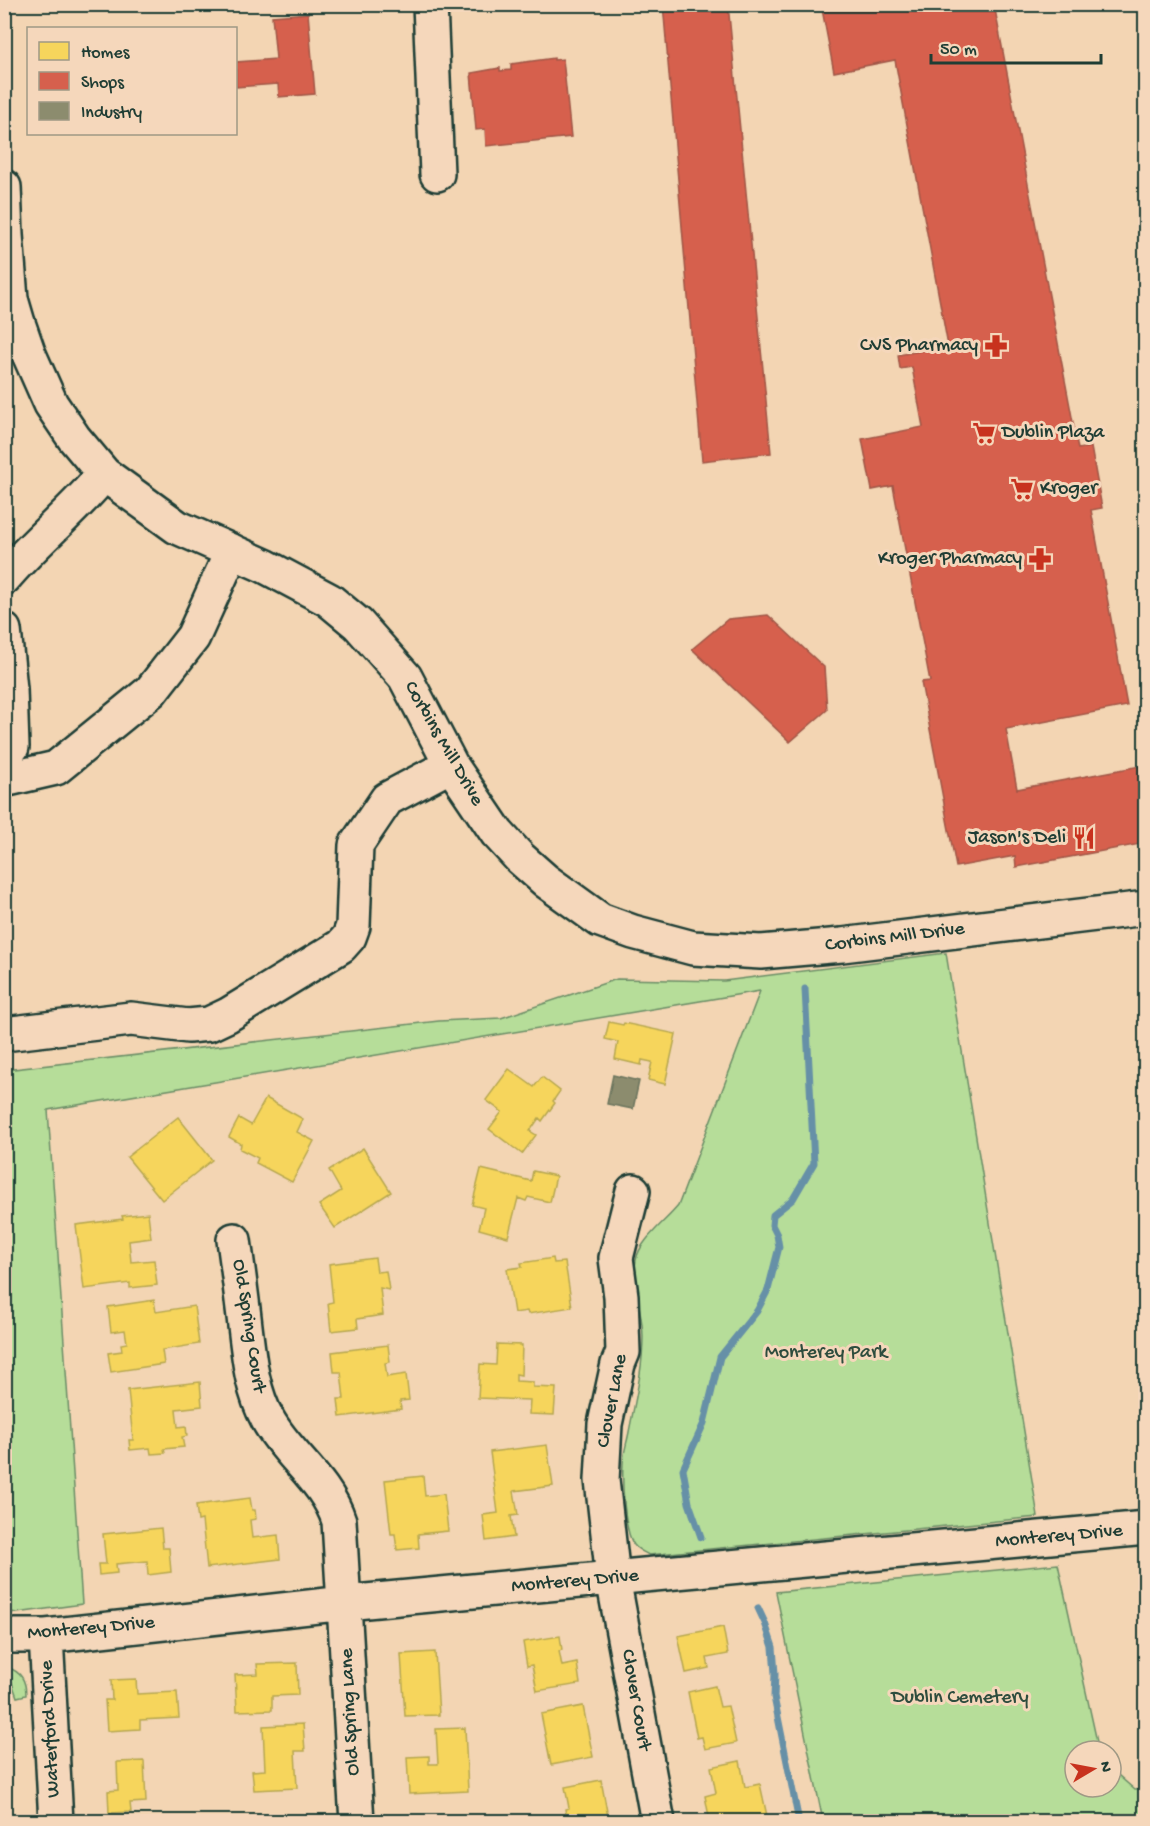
<svg xmlns="http://www.w3.org/2000/svg" width="1150" height="1826" viewBox="0 0 1150 1826" font-family="'Gochi Hand',sans-serif">
	<style>
		.green { fill: #b6dd99; stroke: #6a8d66; stroke-width: 1.5 }
		.homes { fill: #f6d55c; stroke: #b6a750; stroke-width: 1.5 }
		.shops { fill: #d6604d; stroke: #9f5646; stroke-width: 1.5 }
		.industry { fill: #8c8c6e; stroke: #6b745d; stroke-width: 1.5 }
		.lines { fill: none; stroke-linecap: round; stroke-linejoin: round }
		.stream { stroke: #6690a7; stroke-width: 7 }
		.minor-casing { stroke: #1f3d34; stroke-width: 38 }
		.minor { stroke: #f5d7bb; stroke-width: 33 }
		.labels { text-anchor: middle; dominant-baseline: central; stroke-width: 6; stroke-linejoin: round; paint-order: stroke }
		.poi-label { font-size: 20px; fill: #1f3d34; stroke: #f5d7bb; text-anchor: end }
		.street-label { font-size: 20px; fill: #1f3d34; stroke: #f5d7bb }
		.park-label { font-size: 20px; fill: #2e4d3e; stroke: #f5d7bb }
	</style>
	<rect width="100%" height="100%" fill="#f3d5b3"/>
	<filter id="ink" filterUnits="userSpaceOnUse"><feTurbulence type="fractalNoise" baseFrequency=".0167" numOctaves="2"/><feDisplacementMap in="SourceGraphic" scale="12" xChannelSelector="R" yChannelSelector="G"/><feConvolveMatrix kernelMatrix="1 2 1 2 8 2 1 2 1" color-interpolation-filters="sRGB"/></filter>
	<g filter="url(#ink)">
		<path class="green" d="M 946,953 L 1038,1517 L 649,1555 C 643,1552 638,1550 634,1545 C 624,1532 622,1482 623,1464 C 623,1454 627,1443 629,1432 C 635,1401 643,1369 643,1337 C 643,1312 631,1285 636,1260 C 640,1240 665,1222 678,1206 L 760,991 L 48,1110 L 82,1604 L 17,1613 L 5,1611 L 5,1070 L 439,1021 L 501,1018 L 617,979 L 724,981 Z
			M 1058,1564 L 1099,1751 L 1075,1751 L 1075,1787 L 1111,1787 L 1111,1769 L 1135,1790 L 1145,1789 L 1145,1821 L 823,1821 L 776,1592 Z
			M 7,1667 C 21,1672 26,1680 26,1695 L 17,1697 L 11,1680 L 5,1677 L 5,1668 Z"/>
		<path class="homes" d="M 609,1022 L 623,1025 L 624,1023 L 676,1034 L 665,1084 L 648,1080 L 652,1062 L 642,1060 L 641,1065 L 615,1059 L 618,1042 L 605,1039 Z
			M 509,1069 L 534,1087 L 542,1077 L 560,1091 L 553,1101 L 555,1103 L 542,1121 L 539,1118 L 530,1131 L 536,1135 L 522,1154 L 489,1129 L 502,1112 L 486,1100 Z
			M 266,1098 L 303,1119 L 297,1132 L 314,1141 L 292,1182 L 256,1163 L 258,1158 L 240,1149 L 241,1144 L 229,1137 L 239,1118 L 251,1125 Z
			M 178,1117 L 212,1160 L 162,1200 L 127,1157 Z
			M 363,1148 L 391,1192 L 335,1228 L 319,1205 L 341,1191 L 329,1170 Z
			M 481,1169 L 531,1181 L 533,1171 L 556,1176 L 550,1202 L 528,1197 L 526,1201 L 518,1198 L 508,1237 L 479,1229 L 484,1208 L 472,1205 Z
			M 148,1213 L 151,1238 L 129,1241 L 131,1262 L 154,1260 L 157,1285 L 130,1288 L 130,1283 L 84,1289 L 76,1225 L 123,1219 L 122,1216 Z
			M 375,1258 L 377,1272 L 386,1271 L 389,1290 L 380,1288 L 383,1315 L 357,1319 L 358,1328 L 331,1331 L 328,1303 L 333,1302 L 329,1264 Z
			M 553,1258 L 554,1263 L 565,1262 L 572,1307 L 528,1314 L 527,1311 L 514,1313 L 507,1269 L 522,1267 L 521,1263 Z
			M 154,1300 L 156,1312 L 194,1306 L 199,1344 L 162,1350 L 164,1364 L 111,1372 L 108,1353 L 122,1351 L 121,1344 L 127,1343 L 125,1330 L 111,1332 L 108,1307 Z
			M 497,1344 L 522,1345 L 521,1375 L 516,1374 L 516,1381 L 533,1382 L 533,1387 L 556,1388 L 554,1415 L 529,1414 L 530,1400 L 478,1398 L 480,1364 L 496,1365 Z
			M 388,1345 L 390,1362 L 385,1363 L 387,1377 L 406,1374 L 409,1400 L 400,1401 L 401,1409 L 340,1417 L 338,1399 L 344,1399 L 341,1372 L 334,1372 L 332,1352 Z
			M 200,1382 L 202,1406 L 176,1409 L 178,1427 L 186,1426 L 187,1436 L 182,1437 L 184,1447 L 164,1449 L 165,1453 L 151,1454 L 150,1448 L 130,1450 L 129,1440 L 133,1440 L 128,1390 Z
			M 547,1445 L 553,1486 L 514,1491 L 518,1515 L 511,1516 L 514,1537 L 486,1541 L 483,1515 L 498,1513 L 490,1452 Z
			M 423,1476 L 425,1496 L 444,1494 L 448,1531 L 418,1534 L 419,1548 L 397,1550 L 395,1534 L 391,1534 L 385,1480 Z
			M 250,1498 L 252,1510 L 255,1510 L 256,1519 L 250,1520 L 252,1538 L 278,1535 L 280,1559 L 207,1568 L 202,1520 L 198,1521 L 196,1505 Z
			M 161,1528 L 163,1548 L 169,1548 L 171,1572 L 148,1575 L 147,1561 L 116,1564 L 117,1573 L 99,1575 L 98,1564 L 106,1564 L 103,1534 Z
			M 723,1627 L 728,1654 L 707,1658 L 709,1668 L 686,1673 L 678,1636 Z
			M 560,1636 L 562,1650 L 559,1651 L 562,1666 L 577,1663 L 580,1684 L 537,1691 L 532,1665 L 527,1666 L 523,1642 Z
			M 435,1652 L 439,1715 L 405,1716 L 401,1654 Z
			M 297,1663 L 298,1695 L 272,1696 L 272,1710 L 237,1711 L 235,1675 L 258,1674 L 257,1664 Z
			M 136,1679 L 137,1694 L 177,1692 L 179,1718 L 140,1720 L 140,1729 L 107,1731 L 105,1700 L 112,1700 L 111,1680 Z
			M 715,1686 L 720,1707 L 728,1706 L 736,1743 L 705,1749 L 702,1737 L 697,1738 L 688,1692 Z
			M 583,1706 L 593,1757 L 551,1765 L 541,1714 Z
			M 303,1724 L 305,1751 L 295,1751 L 297,1788 L 254,1790 L 252,1771 L 265,1770 L 263,1726 Z
			M 465,1728 L 468,1791 L 409,1794 L 407,1757 L 429,1756 L 429,1764 L 438,1764 L 436,1729 Z
			M 144,1761 L 146,1802 L 130,1803 L 131,1812 L 109,1813 L 108,1791 L 118,1790 L 117,1762 Z
			M 740,1761 L 745,1787 L 760,1784 L 767,1816 L 740,1822 L 710,1822 L 705,1796 L 716,1793 L 711,1767 Z
			M 601,1780 L 609,1822 L 567,1822 L 565,1809 L 569,1808 L 565,1787 Z"/>
		<path class="shops" d="M 663,4 L 728,4 L 771,453 L 702,461 Z
			M 821,4 L 994,4 L 1078,449 L 1091,447 L 1102,508 L 1091,510 L 1127,706 L 1006,729 L 1017,789 L 1140,766 L 1146,795 L 1146,843 L 1016,867 L 1015,856 L 956,867 L 921,682 L 930,681 L 893,486 L 872,490 L 862,439 L 923,427 L 912,367 L 900,369 L 898,355 L 948,346 L 895,60 L 834,72 Z
			M 308,13 L 315,94 L 279,97 L 278,84 L 236,87 L 236,62 L 276,59 L 272,16 Z
			M 554,58 L 554,60 L 563,59 L 571,137 L 486,146 L 485,129 L 476,130 L 471,73 L 500,68 L 500,71 L 511,70 L 511,64 Z
			M 768,615 L 824,667 L 827,710 L 790,742 L 692,649 L 728,619 Z"/>
		<path class="industry" d="M 613,1075 L 639,1081 L 633,1109 L 607,1104 Z"/>
		<g class="lines">
			<path class="stream" d="M 701,1537 L 689,1503 L 683,1469 L 704,1423 L 720,1357 L 757,1311 L 768,1290 L 779,1247 L 777,1235 L 772,1225 L 773,1215 L 793,1199 L 814,1163 L 805,989
				M 758,1608 L 765,1623 L 773,1647 L 775,1674 L 774,1697 L 799,1822"/>
			<g class="minor-casing">
				<path id="minor" d="M 430,4 L 437,174
					M 4,187 L 6,235 L 11,299 L 18,323 L 28,352 L 51,404 L 74,438 L 104,474 L 177,527 L 265,566 L 329,600 L 358,624 L 405,677 L 451,765 L 497,833 L 520,858 L 546,881 L 600,920 L 633,932 L 693,948 L 761,952 L 842,945 L 1146,908
					M 4,578 C 35,541 74,511 104,474
					M 4,630 L 10,689 L 12,747
					M 4,780 L 56,768 L 151,691 L 193,637 L 232,551
					M 4,1034 L 131,1019 L 188,1026 L 209,1024 L 228,1015 L 341,946 L 349,937 L 353,926 L 356,845 L 387,799 L 451,765
					M 633,1191 L 616,1258 L 621,1296 L 623,1352 L 618,1364 L 605,1424 L 602,1480 L 613,1578 L 658,1822
					M 234,1240 C 238,1269 242,1298 245,1326 C 249,1359 252,1391 268,1420 C 288,1456 326,1480 339,1521 L 357,1822
					M 4,1636 L 46,1636 L 345,1603 L 1146,1528
					M 46,1636 L 56,1822"/>
			</g>
			<use href="#minor" class="minor"/>
		</g>
	</g>
	<defs>
		<g id="pharmacy-bare" transform="scale(1.8)"><path d="M-2-6h4v4h4v4h-4v4h-4v-4h-4v-4h4Z" fill="#c8321e" stroke="#f5d7bb" stroke-width="2.5" paint-order="stroke"/></g>
		<g id="supermarket-bare" transform="scale(1.8)"><path d="M-6-5.5h2.5l.6 2H6L4.5 2H-2.5L-4.4-4H-6ZM-1.5 3.2a1.3 1.3 0 1 0 .1 0ZM3 3.2a1.3 1.3 0 1 0 .1 0Z" fill="#c8321e" stroke="#f5d7bb" stroke-width="2.5" paint-order="stroke"/></g>
		<g id="restaurant-bare" transform="scale(1.8)"><path d="M-5-6h1v4h1v-4h1v4h1v-4h1v5L-1.5 .5V6h-2V.5L-5-1ZM5-6V6H3V1.5H1.5Q1.5-4 5-6Z" fill="#c8321e" stroke="#f5d7bb" stroke-width="2.5" paint-order="stroke"/></g>
	</defs>
	<g fill-rule="evenodd">
		<use href="#pharmacy-bare" x="996" y="346"/>
		<use href="#supermarket-bare" x="984" y="433"/>
		<use href="#supermarket-bare" x="1022" y="489"/>
		<use href="#pharmacy-bare" x="1040" y="559"/>
		<use href="#restaurant-bare" x="1084" y="838"/>
	</g>
	<g class="labels">
		<g class="poi-label">
			<text x="978" y="346">CVS Pharmacy</text>
			<text x="1002" y="433" text-anchor="start">Dublin Plaza</text>
			<text x="1040" y="489" text-anchor="start">Kroger</text>
			<text x="1022" y="559">Kroger Pharmacy</text>
			<text x="1066" y="838">Jason's Deli</text>
		</g>
		<g class="street-label">
			<text transform="translate(443 744) rotate(60)">Corbins Mill Drive</text>
			<text transform="translate(895 938) rotate(-7)">Corbins Mill Drive</text>
			<text transform="translate(248 1326) rotate(81)">Old Spring Court</text>
			<text transform="translate(613 1401) rotate(-79)">Clover Lane</text>
			<text transform="translate(1059 1537) rotate(-5)">Monterey Drive</text>
			<text transform="translate(575 1582) rotate(-5)">Monterey Drive</text>
			<text transform="translate(91 1629) rotate(-5)">Monterey Drive</text>
			<text transform="translate(635 1700) rotate(80)">Clover Court</text>
			<text transform="translate(351 1712) rotate(-93)">Old Spring Lane</text>
			<text transform="translate(51 1729) rotate(-93)">Waterford Drive</text>
		</g>
		<g class="park-label">
			<text x="826" y="1353">Monterey Park</text>
			<text x="960" y="1698">Dublin Cemetery</text>
		</g>
	</g>
	<rect width="1150" height="1826" fill="none" stroke="#f5d7bb" stroke-width="24"/>
	<rect x="12" y="12" width="1126" height="1802" fill="none" stroke="#1f3d34" stroke-width="2" filter="url(#ink)"/>
	<rect x="27" y="27" width="210" height="108" fill="#f5d7bb" stroke="#9f9985" stroke-width="1.5"/>
	<rect x="39" y="42" width="30" height="18" fill="#f6d55c" stroke="#9f9985" stroke-width="1.5"/>
	<text x="81" y="57" font-size="18" fill="#1f3d34">Homes</text>
	<rect x="39" y="72" width="30" height="18" fill="#d6604d" stroke="#9f9985" stroke-width="1.5"/>
	<text x="81" y="87" font-size="18" fill="#1f3d34">Shops</text>
	<rect x="39" y="102" width="30" height="18" fill="#8c8c6e" stroke="#9f9985" stroke-width="1.5"/>
	<text x="81" y="117" font-size="18" fill="#1f3d34">Industry</text>
	<g transform="translate(1093 1769) rotate(80)"><circle r="28" fill="#f5d7bb" stroke="#9f9985" stroke-width="1.5"/>
	<path d="M0-4.5L10 22L0 15L-10 22Z" fill="#c8321e"/>
	<text y="-9" font-size="16" font-weight="bold" text-anchor="middle" fill="#1f3d34">N</text>
	</g>
	<path d="M931 54v9h170v-9" fill="none" stroke="#1f3d34" stroke-width="3"/>
	<text x="940" y="54" font-size="18" fill="#1f3d34" stroke="#f5d7bb" stroke-width="4.5" paint-order="stroke">50 m</text>
</svg>
